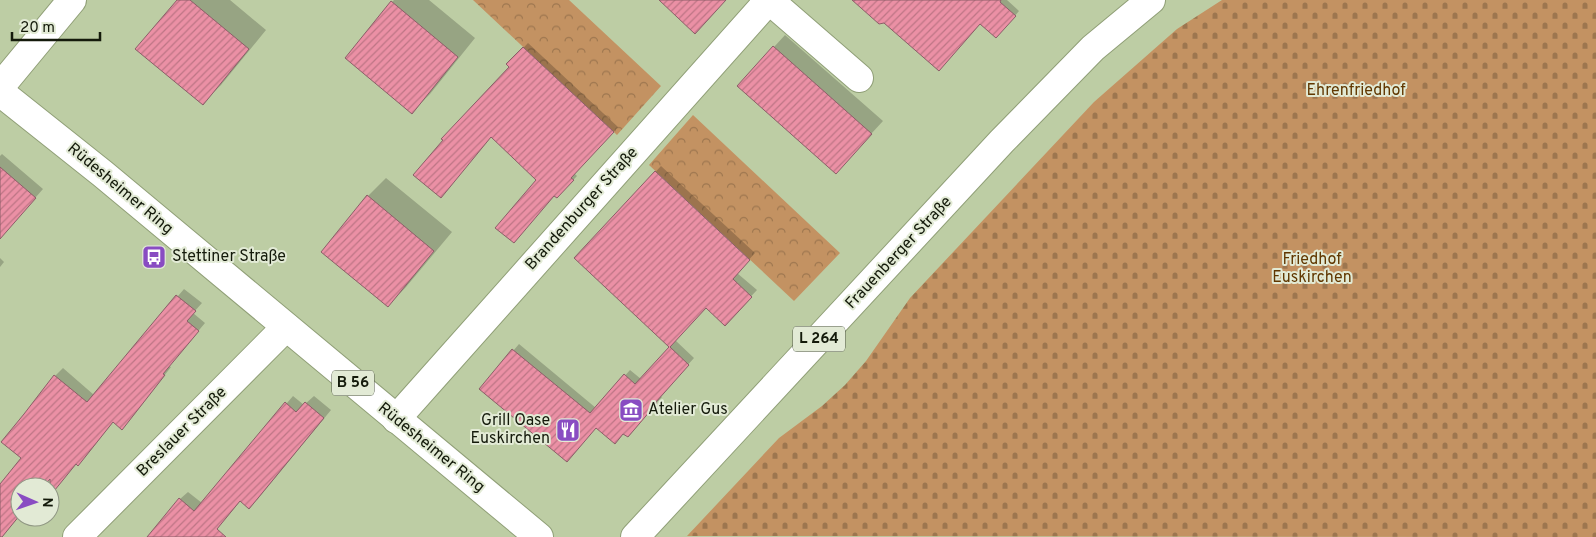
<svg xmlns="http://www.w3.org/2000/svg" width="1596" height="537" viewBox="0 0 1596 537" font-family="Overpass,sans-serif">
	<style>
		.cemetery { fill: url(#cemetery-stones) }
		.park { fill: url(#park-crowns) }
		.shadow { fill: #0003 }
		.building { fill: url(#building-hatch); stroke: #8b5f68 }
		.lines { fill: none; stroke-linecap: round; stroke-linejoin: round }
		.minor-casing { stroke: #909f77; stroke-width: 30 }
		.major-casing { stroke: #909f77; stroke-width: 30 }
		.minor { stroke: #fff; stroke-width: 28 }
		.major { stroke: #fff; stroke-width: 28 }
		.labels { text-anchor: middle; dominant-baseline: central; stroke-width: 4; stroke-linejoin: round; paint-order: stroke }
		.shield { fill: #e2ead5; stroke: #525848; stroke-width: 1 }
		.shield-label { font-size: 15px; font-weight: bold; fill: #141a0b }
		.park-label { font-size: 16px; fill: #603700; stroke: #e2ead5 }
		.street-label { font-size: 16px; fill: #141a0b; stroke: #e2ead5 }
		.poi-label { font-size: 16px; fill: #141a0b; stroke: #e2ead5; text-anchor: start }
	</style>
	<defs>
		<pattern id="cemetery-stones" width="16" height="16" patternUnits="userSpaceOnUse" patternTransform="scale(1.25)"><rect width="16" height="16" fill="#c39262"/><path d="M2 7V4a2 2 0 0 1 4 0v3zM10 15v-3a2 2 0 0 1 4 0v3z" fill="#9d764f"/></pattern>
		<pattern id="park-crowns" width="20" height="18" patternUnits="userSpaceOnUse" patternTransform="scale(1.25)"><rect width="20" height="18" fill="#c39262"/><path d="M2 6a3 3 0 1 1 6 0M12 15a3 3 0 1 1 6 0" fill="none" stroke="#9d764f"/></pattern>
		<pattern id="building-hatch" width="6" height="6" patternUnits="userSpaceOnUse" patternTransform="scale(1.25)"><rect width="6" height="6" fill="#eb90a5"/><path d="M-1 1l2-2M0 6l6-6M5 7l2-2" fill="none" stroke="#bd7585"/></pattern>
	</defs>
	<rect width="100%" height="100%" fill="#bdcda4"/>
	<path class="cemetery" d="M 1222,0 L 1596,0 L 1596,537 L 687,536 L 779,438 L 822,406 L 845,385 L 866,361 L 910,298 L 1094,102 L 1177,29 Z"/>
	<path class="park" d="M 473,0 L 569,0 L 661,86 L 617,135 Z
		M 693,115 L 840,253 L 794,301 L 649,165 Z"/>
	<path class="shadow" d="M 179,0 L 230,0 L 266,30 L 221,85 L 203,103 Z
		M 394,0 L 429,0 L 475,38 L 430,94 L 412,112 L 392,2 Z
		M 854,0 L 1007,0 L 1019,11 L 996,37 L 981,23 L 885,21 Z
		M 785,35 L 883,121 L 836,172 L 774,47 Z
		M 528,43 L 618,127 L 574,173 L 577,176 L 561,193 L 554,194 L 538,179 L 511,67 L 508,64 Z
		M 2,154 L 43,189 L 0,238 L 0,156 Z
		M 661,166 L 755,253 L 737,273 L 757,290 L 725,324 L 706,307 L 675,340 L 694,358 L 660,396 L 662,397 L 633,430 L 624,433 L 596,426 L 481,389 L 519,344 L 596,408 L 630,370 L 641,379 L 671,347 L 576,258 Z
		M 386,178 L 452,232 L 406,287 L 388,306 L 368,196 Z
		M 0,258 L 4,262 L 0,267 Z
		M 184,289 L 202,303 L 193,313 L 205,323 L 169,366 L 171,367 L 129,421 L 114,421 L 85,457 L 22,419 L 55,376 L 63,368 L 94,395 Z
		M 293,396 L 304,405 L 314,396 L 331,410 L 257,500 L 241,500 L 210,537 L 166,537 L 180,499 L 188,492 L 202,503 Z
		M 22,460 L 56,489 L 50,496 L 50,487 L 20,487 L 20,515 L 2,537 L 0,537 L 0,486 Z"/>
	<path class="building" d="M 177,0 L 190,0 L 249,49 L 203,105 L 135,49 Z
		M 659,0 L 726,0 L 695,34 Z
		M 852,0 L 1001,0 L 1000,2 L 1016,16 L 996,38 L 980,24 L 939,71 L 884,23 L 879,24 Z
		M 391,1 L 458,57 L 412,114 L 345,58 Z
		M 773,46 L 872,134 L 836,174 L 737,86 Z
		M 523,47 L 614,132 L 571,178 L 574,180 L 557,198 L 554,196 L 514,243 L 495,228 L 536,180 L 491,137 L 441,198 L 413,175 L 443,140 L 441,139 L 509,67 L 506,64 Z
		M 0,167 L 36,198 L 0,239 Z
		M 655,171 L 750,260 L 733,279 L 752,297 L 725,326 L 706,308 L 670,347 L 689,365 L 656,402 L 657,403 L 628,437 L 623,434 L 615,444 L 596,428 L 567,462 L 479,389 L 512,349 L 590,413 L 624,374 L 635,384 L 669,347 L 574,258 Z
		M 367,195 L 434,251 L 388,307 L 321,252 Z
		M 176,295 L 196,311 L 187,321 L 199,331 L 163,374 L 165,375 L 122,430 L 113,422 L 78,466 L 76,464 L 50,496 L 50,479 L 43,487 L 20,487 L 20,515 L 2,537 L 0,537 L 0,484 L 21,458 L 1,442 L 24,414 L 54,375 L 87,402 Z
		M 285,402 L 296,412 L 305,402 L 324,418 L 249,509 L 240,501 L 217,529 L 226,537 L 147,537 L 179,498 L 194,511 Z"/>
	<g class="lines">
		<g class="minor-casing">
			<path id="minor" d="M 769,0 L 859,78
				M 0,87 L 72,0
				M 396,419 L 769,0
				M 77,537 L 286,327"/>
		</g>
		<g class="major-casing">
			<path id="major" d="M 0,92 L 103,174 L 539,537
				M 635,537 L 1002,141 L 1093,48 L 1151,0"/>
		</g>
		<use href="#minor" class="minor"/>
		<use href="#major" class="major"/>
	</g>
	<defs>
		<g id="bus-square" transform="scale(1.25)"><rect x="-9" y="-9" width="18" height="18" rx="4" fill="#894cc2" stroke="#e2ead5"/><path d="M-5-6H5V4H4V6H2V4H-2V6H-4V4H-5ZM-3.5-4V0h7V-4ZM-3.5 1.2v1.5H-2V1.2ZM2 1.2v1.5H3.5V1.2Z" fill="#fff"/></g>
		<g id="museum-square" transform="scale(1.25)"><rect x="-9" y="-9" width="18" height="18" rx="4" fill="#894cc2" stroke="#e2ead5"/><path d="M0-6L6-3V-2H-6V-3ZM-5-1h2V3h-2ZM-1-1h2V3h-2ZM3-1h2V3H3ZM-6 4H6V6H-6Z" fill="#fff"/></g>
		<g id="restaurant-square" transform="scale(1.25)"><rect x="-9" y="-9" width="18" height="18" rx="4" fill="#894cc2" stroke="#e2ead5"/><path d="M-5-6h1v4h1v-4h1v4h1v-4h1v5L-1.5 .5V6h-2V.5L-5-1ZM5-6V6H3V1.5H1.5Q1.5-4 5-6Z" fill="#fff"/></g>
	</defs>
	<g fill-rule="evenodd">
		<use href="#bus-square" x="154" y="257"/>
		<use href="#museum-square" x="631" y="410"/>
		<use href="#restaurant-square" x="568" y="430"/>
	</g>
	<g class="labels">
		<g class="shield">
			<rect x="793" y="326.5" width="52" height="25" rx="4"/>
			<rect x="332" y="370.5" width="42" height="25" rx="4"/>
		</g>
		<g class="shield-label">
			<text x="819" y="339">L 264</text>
			<text x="353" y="383">B 56</text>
		</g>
		<g class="park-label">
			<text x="1356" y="91">Ehrenfriedhof</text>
			<text x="1312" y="260">Friedhof<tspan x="1312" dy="18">Euskirchen</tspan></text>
		</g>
		<g class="street-label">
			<text transform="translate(120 189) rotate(40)">Rüdesheimer Ring</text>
			<text transform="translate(582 209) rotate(-48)">Brandenburger Straße</text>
			<text transform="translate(899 253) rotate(-47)">Frauenberger Straße</text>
			<text transform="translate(182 432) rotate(-45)">Breslauer Straße</text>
			<text transform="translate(431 448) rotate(39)">Rüdesheimer Ring</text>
		</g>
		<g class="poi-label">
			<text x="172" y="257">Stettiner Straße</text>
			<text x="648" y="410">Atelier Gus</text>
			<text x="550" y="421" text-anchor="end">Grill Oase<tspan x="550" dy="18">Euskirchen</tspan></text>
		</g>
	</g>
	<g transform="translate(35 502) rotate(92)"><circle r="24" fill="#e2ead5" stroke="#909784"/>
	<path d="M0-4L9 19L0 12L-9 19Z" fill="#894cc2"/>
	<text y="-8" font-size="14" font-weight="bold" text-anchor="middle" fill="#141a0b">N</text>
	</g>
	<path d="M12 32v8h88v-8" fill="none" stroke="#141a0b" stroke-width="2.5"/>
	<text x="20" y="32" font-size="15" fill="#141a0b" stroke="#e2ead5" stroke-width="4" paint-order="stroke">20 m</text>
</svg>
